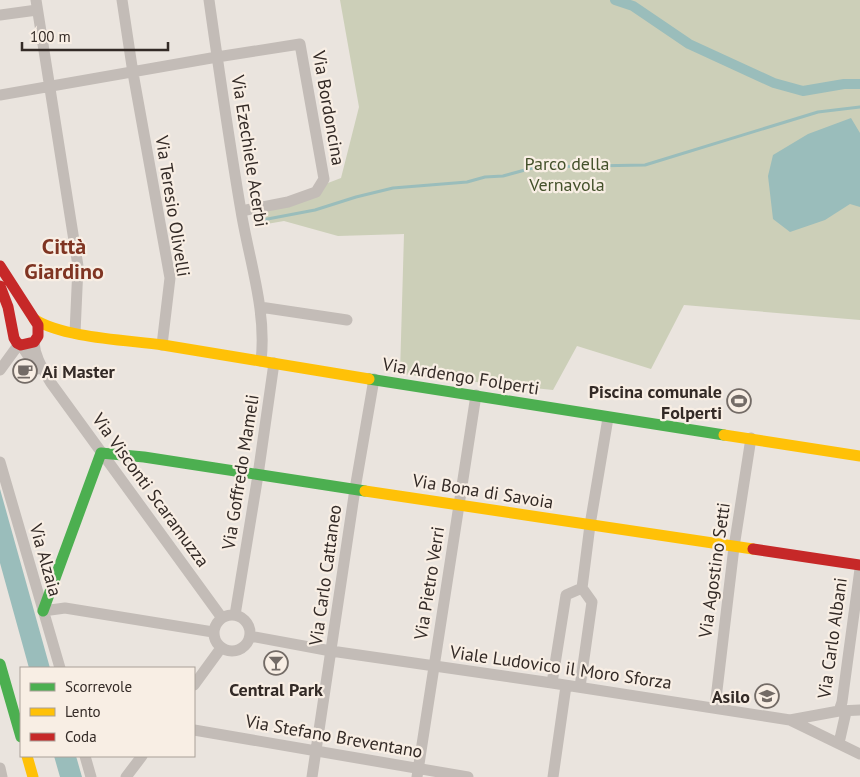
<svg xmlns="http://www.w3.org/2000/svg" width="860" height="777" viewBox="0 0 860 777" font-family="'PT Sans',sans-serif">
	<style>
		.green { fill: #cccfb8 }
		.water { fill: #9abdbb }
		.lines { fill: none; stroke-linecap: round; stroke-linejoin: round }
		.stream { stroke: #9abdbb; stroke-width: 3 }
		.canal { stroke: #9abdbb; stroke-width: 10 }
		.street { stroke: #c3bcb7; stroke-width: 11 }
		.fast { stroke: #4caf50; stroke-width: 11 }
		.slow { stroke: #ffc107; stroke-width: 11 }
		.jam { stroke: #c62828; stroke-width: 11 }
		.labels { text-anchor: middle; dominant-baseline: central; stroke-width: 4.5; stroke-linejoin: round; paint-order: stroke }
		.street-label { font-size: 18px; fill: #332a26; stroke: #f8eee4 }
		.park-label { font-size: 18px; fill: #44512b; stroke: #f8eee4 }
		.poi-label { font-size: 18px; font-weight: bold; fill: #332a26; stroke: #f8eee4; text-anchor: end }
		.district-label { font-size: 22px; font-weight: bold; fill: #7f3422; stroke: #f8eee4 }
	</style>
	<rect width="100%" height="100%" fill="#eae4de"/>
	<path class="green" d="M 340,0 L 860,0 L 860,320 L 684,305 L 651,369 L 577,346 L 553,390 L 400,374 L 404,234 L 338,236 L 284,221 L 255,226 L 251,207 L 294,196 L 341,178 L 359,107 Z"/>
	<path class="water" d="M 851,118 L 860,133 L 860,207 L 850,204 L 825,220 L 790,232 L 773,219 L 768,176 L 773,155 L 808,134 Z
		M 0,489 L 50,668 L 29,668 L 0,563 Z
		M 54,756 L 76,756 L 82,777 L 60,777 Z"/>
	<g class="lines">
		<path class="stream" d="M 257,221 L 315,210 L 356,197 L 393,188 L 467,182 L 485,177 L 503,176 L 536,167 L 645,165 L 818,112 L 860,107"/>
		<path class="canal" d="M 615,0 L 633,6 L 689,44 L 774,83 L 803,91 L 844,84 L 860,84"/>
		<path class="street" d="M 36,0 L 78,266 L 75,333
			M 122,0 L 133,73 L 170,278 L 162,345
			M 209,0 C 219,70 229,141 241,211 C 249,260 267,311 261,361
			M 0,15 L 37,10
			M 0,95 L 217,57 L 300,44 L 324,179 L 316,192 L 288,202 L 241,211
			M 260,307 L 347,320
			M 34,342 C 35,358 43,369 51,383 L 222,618
			M 21,345 L 37,369
			M 0,370 L 19,344
			M 0,462 L 60,668
			M 43,611 L 65,608 L 213,632
			M 235,615 L 258,475 L 274,363
			M214 633a18 18 0 1 1 36 0a18 18 0 1 1-36 0Z
			M 250,636 L 331,651 L 552,683 L 790,720 L 860,754
			M 552,683 L 566,595 L 582,588
			M 194,685 L 221,648
			M 580,687 L 592,602 L 582,588 L 590,525 L 608,418
			M 715,707 L 734,547 L 751,438
			M 839,711 L 842,702 L 860,569
			M 790,720 L 839,711 L 860,710
			M 194,730 L 468,777
			M 839,743 L 846,712
			M 85,756 L 91,777
			M 0,768 L 2,777
			M 126,777 L 142,756
			M 312,777 L 355,489 L 374,379
			M 417,777 L 476,395
			M 553,777 L 566,686"/>
		<path class="fast" d="M 369,379 L 724,435
			M 43,611 L 101,453 L 144,457 L 365,491
			M 0,664 L 21,737"/>
		<path class="slow" d="M 34,319 C 63,338 127,340 163,345 C 232,356 300,368 369,379
			M 724,435 L 860,456
			M 365,491 L 753,549
			M 27,756 L 33,777"/>
		<path class="jam" d="M 0,266 L 38,325 L 38,336 L 34,342 L 21,345 L 17,343 L 14,338 L 8,307 L 0,286
			M 753,549 L 860,565"/>
	</g>
	<defs>
		<g id="cafe-ring" transform="scale(1.25)"><circle r="9.5" fill="#f8eee4" stroke="#736b66" stroke-width="1.5"/><path d="M-5.5-4.5H6V0H3Q3 3.5 0 3.5H-2.5Q-5.5 3.5-5.5 0ZM3-3.2v2h1.7v-2ZM-6 4.5H4V6H-6Z" fill="#736b66"/></g>
		<g id="stadium-ring" transform="scale(1.25)"><circle r="9.5" fill="#f8eee4" stroke="#736b66" stroke-width="1.5"/><path d="M0-5a6.5 5 0 1 0 0 10a6.5 5 0 1 0 0-10ZM-3.5-1.8h7v3.6h-7Z" fill="#736b66"/></g>
		<g id="bar-ring" transform="scale(1.25)"><circle r="9.5" fill="#f8eee4" stroke="#736b66" stroke-width="1.5"/><path d="M-6-5H6L.8 .8V4.5H3.5V6h-7V4.5H-.8V.8Z" fill="#736b66"/></g>
		<g id="school-ring" transform="scale(1.25)"><circle r="9.5" fill="#f8eee4" stroke="#736b66" stroke-width="1.5"/><path d="M0-5L7-2L0 1L-7-2ZM-4 1L0 2.5L4 1V4Q0 6-4 4Z" fill="#736b66"/></g>
	</defs>
	<g fill-rule="evenodd">
		<use href="#cafe-ring" x="25" y="371"/>
		<use href="#stadium-ring" x="739" y="401"/>
		<use href="#bar-ring" x="276" y="663"/>
		<use href="#school-ring" x="767" y="696"/>
	</g>
	<g class="labels">
		<g class="street-label">
			<text transform="translate(329 108) rotate(80)">Via Bordoncina</text>
			<text transform="translate(250 151) rotate(81)">Via Ezechiele Acerbi</text>
			<text transform="translate(173 206) rotate(81)">Via Teresio Olivelli</text>
			<text transform="translate(461 376) rotate(9)">Via Ardengo Folperti</text>
			<text transform="translate(240 472) rotate(-81)">Via Goffredo Mameli</text>
			<text transform="translate(151 490) rotate(54)">Via Visconti Scaramuzza</text>
			<text transform="translate(483 491) rotate(9)">Via Bona di Savoia</text>
			<text transform="translate(46 560) rotate(74)">Via Alzaia</text>
			<text transform="translate(714 570) rotate(-82)">Via Agostino Setti</text>
			<text transform="translate(325 575) rotate(-82)">Via Carlo Cattaneo</text>
			<text transform="translate(429 583) rotate(-81)">Via Pietro Verri</text>
			<text transform="translate(832 638) rotate(-82)">Via Carlo Albani</text>
			<text transform="translate(561 667) rotate(8)">Viale Ludovico il Moro Sforza</text>
			<text transform="translate(334 736) rotate(10)">Via Stefano Breventano</text>
		</g>
		<g class="park-label">
			<text x="567" y="163">Parco della<tspan x="567" dy="21">Vernavola</tspan></text>
		</g>
		<g class="poi-label">
			<text x="42" y="371" text-anchor="start">Ai Master</text>
			<text x="722" y="391">Piscina comunale<tspan x="722" dy="21">Folperti</tspan></text>
			<text x="276" y="689" text-anchor="middle">Central Park</text>
			<text x="750" y="696">Asilo</text>
		</g>
		<g class="district-label">
			<text x="64" y="246">Città<tspan x="64" dy="25">Giardino</tspan></text>
		</g>
	</g>
	<rect x="20" y="667" width="175" height="90" fill="#f8eee4" stroke="#a9a098"/>
	<rect x="30" y="683" width="25" height="8" fill="#4caf50" stroke="#a9a098"/>
	<text x="65" y="692" font-size="15" fill="#332a26">Scorrevole</text>
	<rect x="30" y="708" width="25" height="8" fill="#ffc107" stroke="#a9a098"/>
	<text x="65" y="717" font-size="15" fill="#332a26">Lento</text>
	<rect x="30" y="733" width="25" height="8" fill="#c62828" stroke="#a9a098"/>
	<text x="65" y="742" font-size="15" fill="#332a26">Coda</text>
	<path d="M22 42v8h146v-8" fill="none" stroke="#332a26" stroke-width="2.5"/>
	<text x="30" y="42" font-size="15" fill="#332a26" stroke="#f8eee4" stroke-width="4" paint-order="stroke">100 m</text>
</svg>
